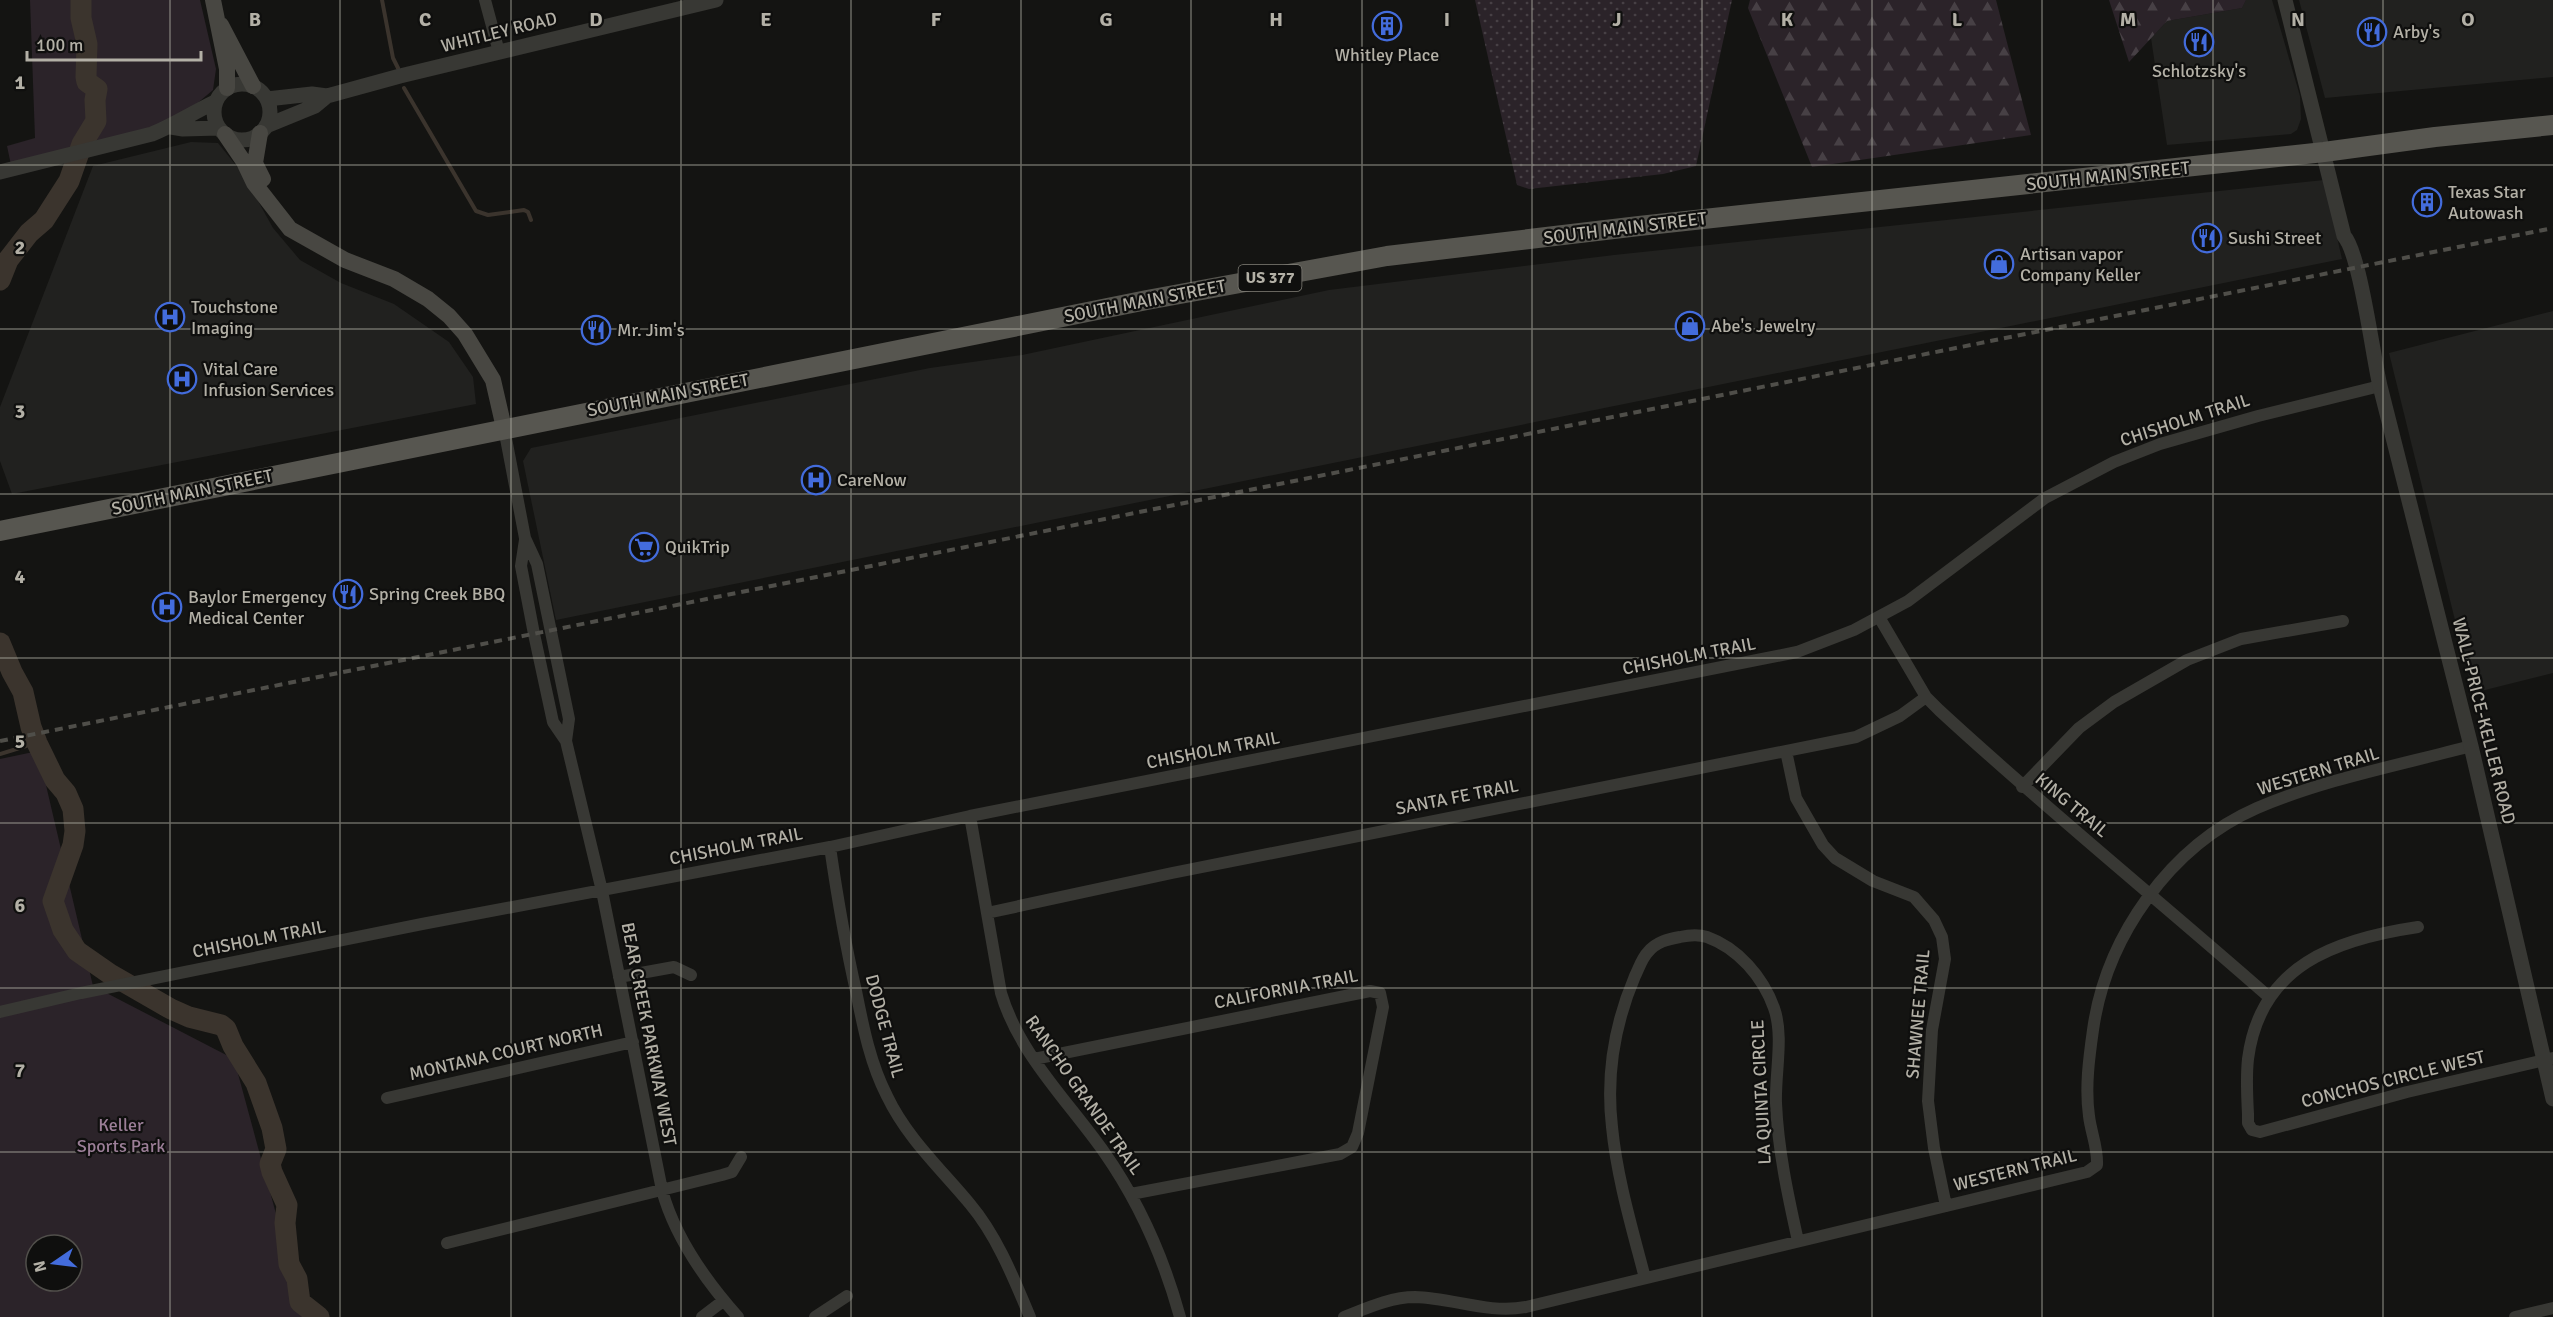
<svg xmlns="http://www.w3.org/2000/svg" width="2553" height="1317" viewBox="0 0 2553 1317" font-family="Signika,sans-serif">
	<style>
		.built { fill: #21211f }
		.grass { fill: url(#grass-dots) }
		.forest { fill: url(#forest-firs) }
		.park { fill: #2b2329; fill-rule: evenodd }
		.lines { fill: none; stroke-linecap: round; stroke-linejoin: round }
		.stream { stroke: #3b342d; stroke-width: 4 }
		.river { stroke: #3b342d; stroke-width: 21 }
		.minor { stroke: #383834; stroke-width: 12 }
		.tertiary { stroke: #383834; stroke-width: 15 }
		.secondary { stroke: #484742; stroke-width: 16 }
		.primary { stroke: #575650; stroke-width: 20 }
		.rail { stroke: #4f4e49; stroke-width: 4; stroke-dasharray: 8 6; stroke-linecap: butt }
		.grid { fill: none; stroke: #b3b0a6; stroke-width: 1.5; stroke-opacity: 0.55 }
		.labels { text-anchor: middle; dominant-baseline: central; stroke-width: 4.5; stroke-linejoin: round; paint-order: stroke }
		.shield { fill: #0f0f0e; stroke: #828078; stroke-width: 1.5 }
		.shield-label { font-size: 16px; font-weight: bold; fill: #b3b0a6 }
		.street-label { font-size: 18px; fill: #b3b0a6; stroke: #0f0f0e }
		.poi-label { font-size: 18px; fill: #b3b0a6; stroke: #0f0f0e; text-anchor: start }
		.park-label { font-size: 18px; fill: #9c7f98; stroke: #0f0f0e }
		.grid-label { font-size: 20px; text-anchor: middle; font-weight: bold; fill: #b3b0a6; stroke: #0f0f0e; stroke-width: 4.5; stroke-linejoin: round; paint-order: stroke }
	</style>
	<defs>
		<pattern id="grass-dots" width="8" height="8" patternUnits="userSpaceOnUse" patternTransform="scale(1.5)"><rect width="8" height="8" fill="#2b2329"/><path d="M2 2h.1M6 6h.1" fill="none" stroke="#474045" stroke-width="1.8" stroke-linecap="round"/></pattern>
		<pattern id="forest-firs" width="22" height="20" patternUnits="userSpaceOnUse" patternTransform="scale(1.5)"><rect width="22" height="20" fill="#2b2329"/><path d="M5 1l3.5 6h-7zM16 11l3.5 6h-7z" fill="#474045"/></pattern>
	</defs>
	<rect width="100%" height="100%" fill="#141412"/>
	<path class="built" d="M 2246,0 L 2272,0 L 2300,96 L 2301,119 L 2297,130 L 2291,134 L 2167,145 L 2151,38 L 2167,21 L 2242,8 Z
		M 2299,0 L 2553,0 L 2553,77 L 2325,98 Z
		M 191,142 L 218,143 L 243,174 L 273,228 L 300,260 L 341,283 L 394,304 L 449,342 L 473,377 L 476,404 L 12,494 L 0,461 L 0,407 L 93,166 Z
		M 2324,180 L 2342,259 L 556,620 L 523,461 L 531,448 L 930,368 L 1022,355 L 1329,290 L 1614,255 Z
		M 2553,311 L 2553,673 L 2473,693 L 2389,353 Z"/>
	<path class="grass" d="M 1475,0 L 1732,0 L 1696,166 L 1663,174 L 1529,189 L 1517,185 Z"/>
	<path class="forest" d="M 1750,0 L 1996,0 L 2031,135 L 1812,167 L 1748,8 Z
		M 2109,0 L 2246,0 L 2242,8 L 2167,21 L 2129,62 Z"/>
	<path class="park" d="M 30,0 L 200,0 L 216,69 L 213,90 L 194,106 L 145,132 L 11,165 L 7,146 L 35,138 Z
		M 38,751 L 93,986 L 234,1059 L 304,1317 L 0,1317 L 0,759 ZM 36,1245 L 72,1245 L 72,1281 L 36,1281 Z"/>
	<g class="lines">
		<path class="stream" d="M 382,0 L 393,58 L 398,68
			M 404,88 L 476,211 L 488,215 L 524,210 L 528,212 L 531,220
			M 0,754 L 26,746 L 35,739"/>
		<path class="river" d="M 0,280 L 8,260 L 29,233 L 44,220 L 69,181 L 82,144 L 96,121 L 95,100 L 97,89 L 87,82 L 86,77 L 87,44 L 81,18 L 81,0
			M 0,643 L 12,672 L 23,692 L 31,727 L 37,743 L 55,780 L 66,793 L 73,809 L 75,831 L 73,845 L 53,901 L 63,930 L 77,951 L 110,974 L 171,1009 L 189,1017 L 221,1025 L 226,1029 L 233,1046 L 256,1083 L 272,1128 L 276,1149 L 270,1164 L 272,1172 L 287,1205 L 285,1223 L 289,1264 L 297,1279 L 300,1302 L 319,1317"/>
		<path class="minor" d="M 485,0 L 499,52
			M 504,428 L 525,538 L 537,564 L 569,719 L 566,741 L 602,891 L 662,1190 C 675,1238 706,1281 738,1317
			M 525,540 L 521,566 L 534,634 L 553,722 L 566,741
			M 1879,617 L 1926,697 L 1939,710 C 2046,809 2160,901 2269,997
			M 1786,751 L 1796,798 L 1823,845 L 1835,858 L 1873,881 L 1914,897 L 1934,920 L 1942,937 L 1945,959 L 1932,1030 L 1928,1101 L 1934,1148 L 1946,1206
			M 2022,787 L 2079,728 L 2114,702 L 2187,660 L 2241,639 L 2343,621
			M 970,816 L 1001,993 C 1019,1054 1068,1101 1104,1152 C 1139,1202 1164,1259 1180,1317
			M 830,847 C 837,895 845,943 856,991 C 863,1026 870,1063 887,1096 C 907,1138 941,1169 970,1204 C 997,1236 1014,1279 1030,1317
			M 987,913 L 1172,873 L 1856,737 L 1900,716 L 1926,697
			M 2418,927 C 2336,939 2260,965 2248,1059 C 2246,1077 2247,1096 2248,1114 L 2248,1123 L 2252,1130 L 2260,1132 L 2407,1092 L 2553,1058
			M 619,977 L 674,967 L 691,975
			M 0,1012 L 81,993 L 422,924 L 830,847 L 970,816 L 1797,652 L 1854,630 L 1908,601 L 2045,498 L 2114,462 L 2160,444 L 2258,416 L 2380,386
			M 1034,1059 L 1370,991 L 1380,993 L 1383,1007 L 1358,1133 L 1352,1147 L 1340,1154 L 1131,1194
			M 387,1098 L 633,1042
			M 447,1243 L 722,1175 L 732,1172 L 741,1157
			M 1645,1278 C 1632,1228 1617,1178 1612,1127 C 1606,1075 1615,1023 1635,976 C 1639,968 1642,958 1648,952 C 1656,942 1668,939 1680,937 C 1689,935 1698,934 1707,937 C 1738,948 1763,977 1774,1008 C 1784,1036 1775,1073 1776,1103 C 1778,1150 1788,1196 1798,1241
			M 702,1317 L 723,1301
			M 815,1317 L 847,1296
			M 1344,1317 C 1367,1308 1391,1297 1415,1297 C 1453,1298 1488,1314 1526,1307 L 2087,1172 L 2097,1165 C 2098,1148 2091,1133 2089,1116 C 2085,1088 2089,1058 2093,1030 C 2106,937 2170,846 2257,808 C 2325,779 2400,765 2471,746
			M 2515,1317 L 2553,1308"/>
		<path class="tertiary" d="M 2285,0 L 2344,236 C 2360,253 2373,357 2380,386 L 2471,746 L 2553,1099
			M214 112a28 28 0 1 1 56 0a28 28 0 1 1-56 0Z
			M 267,99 L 312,94 L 327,96
			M 266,126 L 315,106 L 327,96 L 400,76 L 716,0
			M 171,127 L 183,129 L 219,128
			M 0,172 L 152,134 C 174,125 194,112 215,102"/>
		<path class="secondary" d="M 213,0 L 227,69 L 227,88
			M 221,25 L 253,86
			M 260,133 L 255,163 L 263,179
			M 225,134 L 244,162 L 254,183 L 290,229 L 345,260 L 394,279 L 428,299 L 449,316 L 465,334 L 493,380 L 504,428"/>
		<path class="primary" d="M 0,531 L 1147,300 L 1387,256 L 1639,226 L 2324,152 L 2435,137 L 2553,125"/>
		<path class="rail" d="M 0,741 L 2553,228"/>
	</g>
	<path class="grid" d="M 170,0 L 170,1317M 340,0 L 340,1317M 511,0 L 511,1317M 681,0 L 681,1317M 851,0 L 851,1317M 1021,0 L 1021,1317M 1191,0 L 1191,1317M 1362,0 L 1362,1317M 1532,0 L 1532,1317M 1702,0 L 1702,1317M 1872,0 L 1872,1317M 2042,0 L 2042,1317M 2213,0 L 2213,1317M 2383,0 L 2383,1317M 0,165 L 2553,165M 0,329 L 2553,329M 0,494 L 2553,494M 0,658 L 2553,658M 0,823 L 2553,823M 0,988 L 2553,988M 0,1152 L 2553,1152"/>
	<defs>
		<g id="building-ring" transform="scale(1.5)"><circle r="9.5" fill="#0f0f0e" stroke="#436cdc" stroke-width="1.5"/><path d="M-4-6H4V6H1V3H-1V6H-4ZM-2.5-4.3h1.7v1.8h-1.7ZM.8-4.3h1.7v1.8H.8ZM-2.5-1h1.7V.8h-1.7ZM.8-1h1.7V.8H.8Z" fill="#436cdc"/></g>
		<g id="restaurant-ring" transform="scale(1.5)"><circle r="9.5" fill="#0f0f0e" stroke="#436cdc" stroke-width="1.5"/><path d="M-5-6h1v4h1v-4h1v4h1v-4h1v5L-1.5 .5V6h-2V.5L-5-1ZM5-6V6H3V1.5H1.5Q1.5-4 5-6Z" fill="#436cdc"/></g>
		<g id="shop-ring" transform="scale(1.5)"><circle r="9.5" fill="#0f0f0e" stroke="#436cdc" stroke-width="1.5"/><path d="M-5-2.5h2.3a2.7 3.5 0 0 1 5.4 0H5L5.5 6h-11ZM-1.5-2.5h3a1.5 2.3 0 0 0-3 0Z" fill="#436cdc"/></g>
		<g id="hospital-ring" transform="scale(1.5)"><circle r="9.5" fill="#0f0f0e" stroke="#436cdc" stroke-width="1.5"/><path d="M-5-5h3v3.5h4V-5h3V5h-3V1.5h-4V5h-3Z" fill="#436cdc"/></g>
		<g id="supermarket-ring" transform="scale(1.5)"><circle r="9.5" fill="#0f0f0e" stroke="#436cdc" stroke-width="1.5"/><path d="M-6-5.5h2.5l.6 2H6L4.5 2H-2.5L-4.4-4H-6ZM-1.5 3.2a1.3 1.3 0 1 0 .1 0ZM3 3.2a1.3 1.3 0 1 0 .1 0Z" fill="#436cdc"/></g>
	</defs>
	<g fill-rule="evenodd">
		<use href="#building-ring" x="1387" y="26"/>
		<use href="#restaurant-ring" x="2372" y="32"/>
		<use href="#restaurant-ring" x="2199" y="42"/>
		<use href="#building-ring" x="2427" y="202"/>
		<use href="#restaurant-ring" x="2207" y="238"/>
		<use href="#shop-ring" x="1999" y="264"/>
		<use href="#hospital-ring" x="170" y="317"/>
		<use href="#shop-ring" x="1690" y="326"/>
		<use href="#restaurant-ring" x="596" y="330"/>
		<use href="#hospital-ring" x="182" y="379"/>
		<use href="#hospital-ring" x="816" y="480"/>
		<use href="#supermarket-ring" x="644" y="547"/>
		<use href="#restaurant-ring" x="348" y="594"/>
		<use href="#hospital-ring" x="167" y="607"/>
	</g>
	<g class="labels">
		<rect class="shield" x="1238.5" y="265" width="63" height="26" rx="4.5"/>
		<g class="shield-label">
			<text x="1270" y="278">US 377</text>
		</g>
		<g class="street-label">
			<text transform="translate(499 32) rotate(-14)">WHITLEY ROAD</text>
			<text transform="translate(2108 176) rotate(-6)">SOUTH MAIN STREET</text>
			<text transform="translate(1625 228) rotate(-7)">SOUTH MAIN STREET</text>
			<text transform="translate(1145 301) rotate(-11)">SOUTH MAIN STREET</text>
			<text transform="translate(668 395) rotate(-11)">SOUTH MAIN STREET</text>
			<text transform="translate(2185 420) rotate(-18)">CHISHOLM TRAIL</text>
			<text transform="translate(192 492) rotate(-12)">SOUTH MAIN STREET</text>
			<text transform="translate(1689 656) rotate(-11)">CHISHOLM TRAIL</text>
			<text transform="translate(2484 721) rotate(76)">WALL-PRICE-KELLER ROAD</text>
			<text transform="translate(1213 750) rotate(-11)">CHISHOLM TRAIL</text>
			<text transform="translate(2318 771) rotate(-17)">WESTERN TRAIL</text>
			<text transform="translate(1457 797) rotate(-11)">SANTA FE TRAIL</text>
			<text transform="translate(2072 805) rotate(40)">KING TRAIL</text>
			<text transform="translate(736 846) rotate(-11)">CHISHOLM TRAIL</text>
			<text transform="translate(259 939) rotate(-11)">CHISHOLM TRAIL</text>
			<text transform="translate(1286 989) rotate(-11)">CALIFORNIA TRAIL</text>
			<text transform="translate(1918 1014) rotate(-85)">SHAWNEE TRAIL</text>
			<text transform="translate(885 1026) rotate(75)">DODGE TRAIL</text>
			<text transform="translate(649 1034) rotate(79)">BEAR CREEK PARKWAY WEST</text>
			<text transform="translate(506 1052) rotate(-13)">MONTANA COURT NORTH</text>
			<text transform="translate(2393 1079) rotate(-14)">CONCHOS CIRCLE WEST</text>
			<text transform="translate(1761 1092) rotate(-93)">LA QUINTA CIRCLE</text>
			<text transform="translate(1084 1095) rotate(55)">RANCHO GRANDE TRAIL</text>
			<text transform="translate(2015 1170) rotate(-14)">WESTERN TRAIL</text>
		</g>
		<g class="poi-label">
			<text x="2393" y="32">Arby's</text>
			<text x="1387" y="55" text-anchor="middle">Whitley Place</text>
			<text x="2199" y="71" text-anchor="middle">Schlotzsky's</text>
			<text x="2448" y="192">Texas Star<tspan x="2448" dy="21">Autowash</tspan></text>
			<text x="2228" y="238">Sushi Street</text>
			<text x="2020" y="254">Artisan vapor<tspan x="2020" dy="21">Company Keller</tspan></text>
			<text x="191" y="307">Touchstone<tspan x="191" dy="21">Imaging</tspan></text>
			<text x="1711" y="326">Abe's Jewelry</text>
			<text x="617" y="330">Mr. Jim's</text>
			<text x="203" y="369">Vital Care<tspan x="203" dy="21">Infusion Services</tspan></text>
			<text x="837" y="480">CareNow</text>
			<text x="665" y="547">QuikTrip</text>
			<text x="369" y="594">Spring Creek BBQ</text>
			<text x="188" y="597">Baylor Emergency<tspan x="188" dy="21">Medical Center</tspan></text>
		</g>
		<g class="park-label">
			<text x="121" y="1125">Keller<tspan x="121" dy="21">Sports Park</tspan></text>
		</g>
	</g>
	<g class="grid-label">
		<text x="255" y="26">B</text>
		<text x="425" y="26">C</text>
		<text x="596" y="26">D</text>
		<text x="766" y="26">E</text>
		<text x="936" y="26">F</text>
		<text x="1106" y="26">G</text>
		<text x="1276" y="26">H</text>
		<text x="1447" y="26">I</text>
		<text x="1617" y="26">J</text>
		<text x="1787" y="26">K</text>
		<text x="1957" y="26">L</text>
		<text x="2128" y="26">M</text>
		<text x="2298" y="26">N</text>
		<text x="2468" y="26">O</text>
		<text x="20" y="89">1</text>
		<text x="20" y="254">2</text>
		<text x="20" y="418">3</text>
		<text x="20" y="583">4</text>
		<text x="20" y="748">5</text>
		<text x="20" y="912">6</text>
		<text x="20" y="1077">7</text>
	</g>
	<g transform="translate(54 1263) rotate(256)"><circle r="28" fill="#0f0f0e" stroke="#514f4b" stroke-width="1.5"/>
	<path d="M0-4.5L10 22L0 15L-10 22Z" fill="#436cdc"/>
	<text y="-9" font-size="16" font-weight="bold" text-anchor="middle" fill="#b3b0a6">N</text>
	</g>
	<path d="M27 51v9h174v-9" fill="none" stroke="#b3b0a6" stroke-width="3"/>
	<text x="36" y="51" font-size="18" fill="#b3b0a6" stroke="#0f0f0e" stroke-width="4.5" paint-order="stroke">100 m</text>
</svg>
